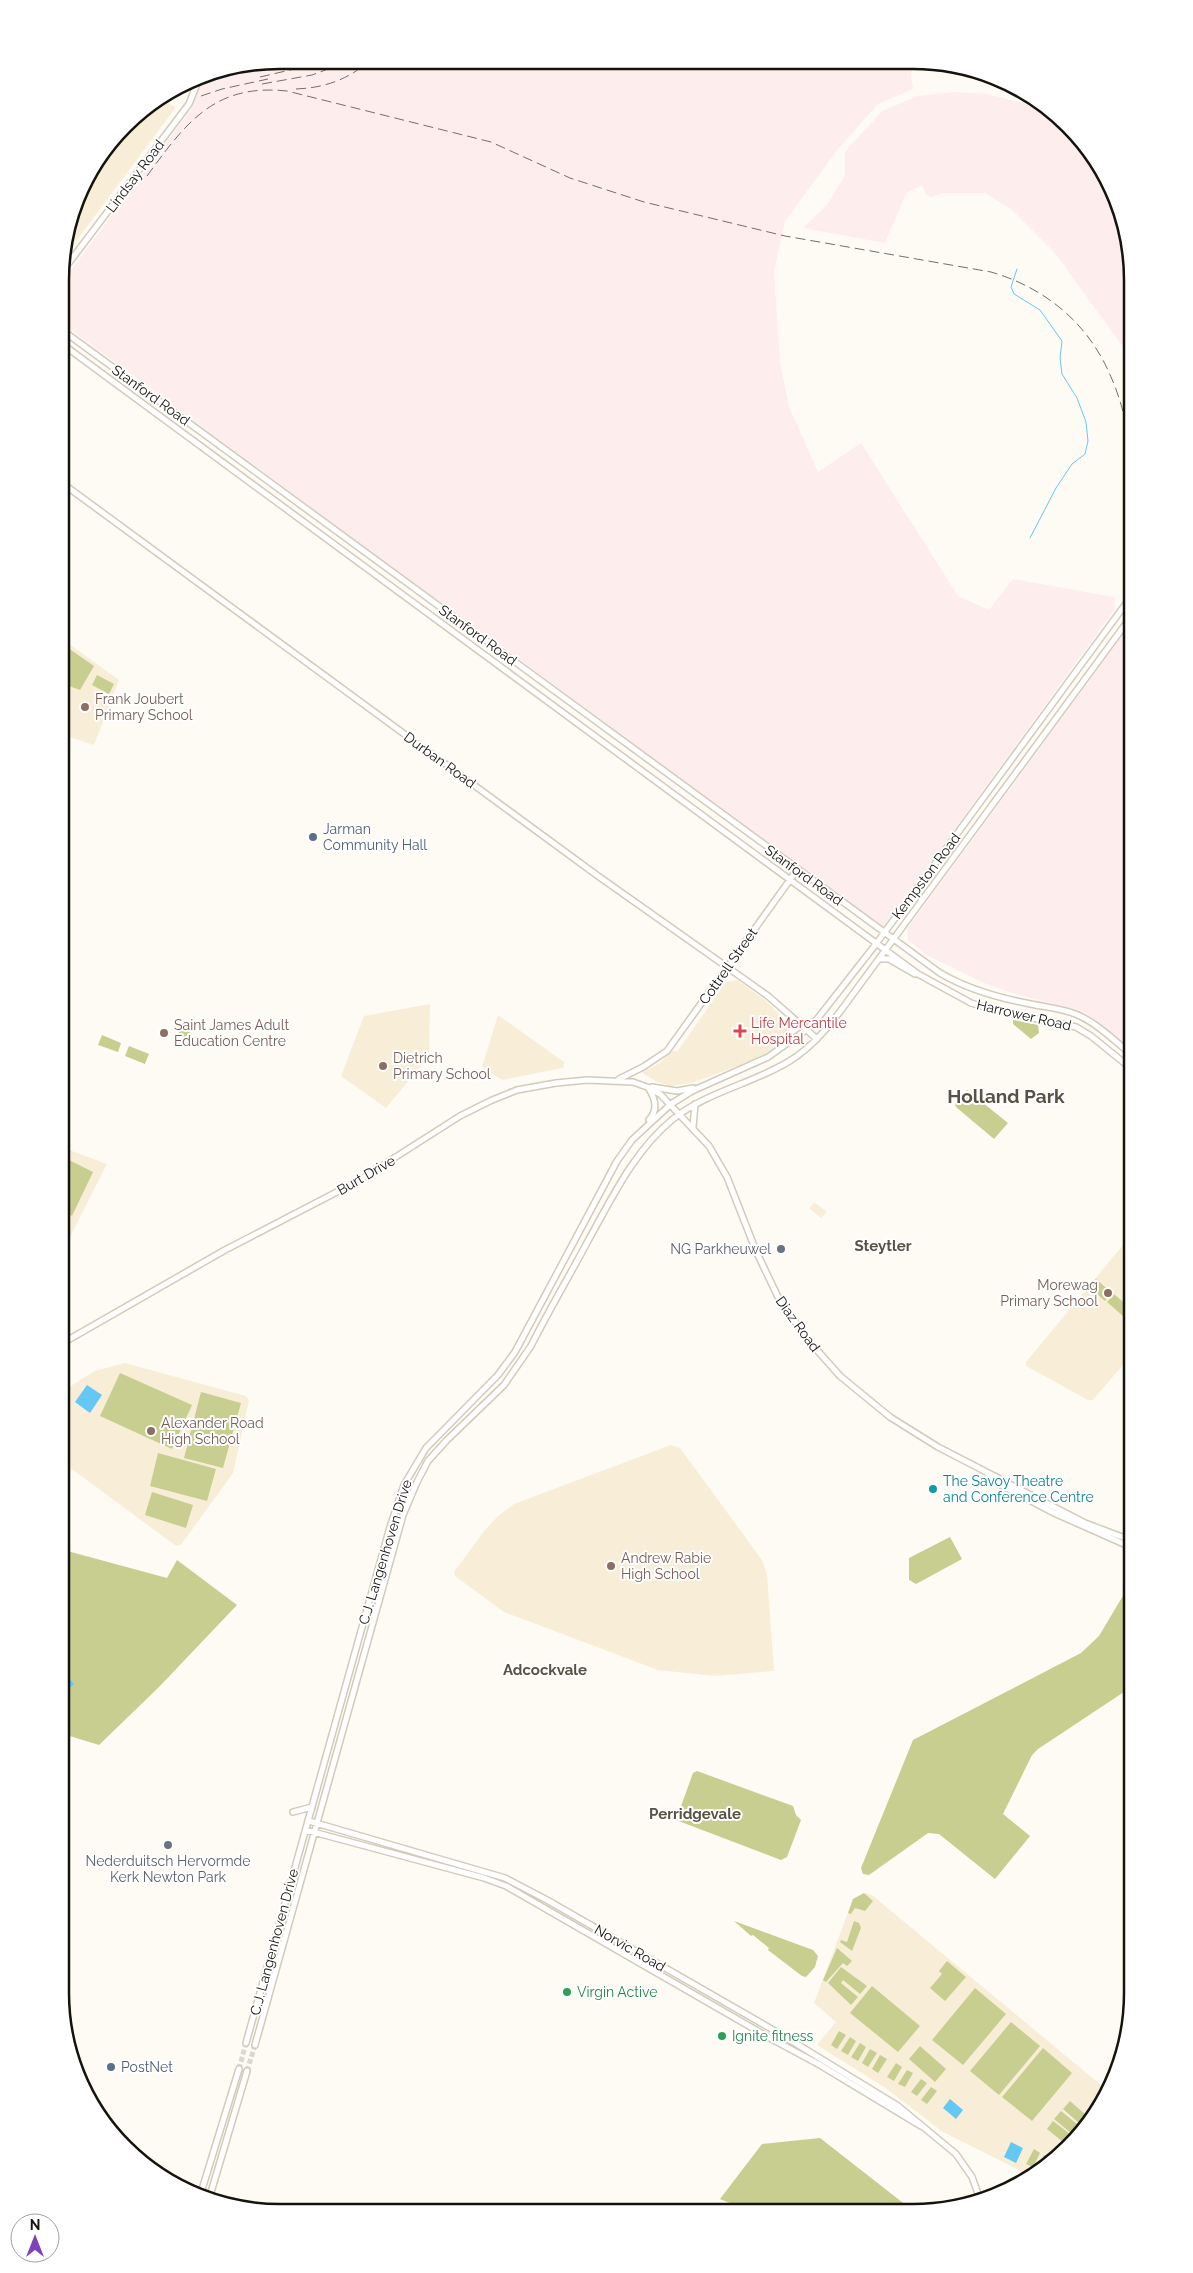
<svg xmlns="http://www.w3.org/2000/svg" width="1193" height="2273" viewBox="0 0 1193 2273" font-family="Raleway,sans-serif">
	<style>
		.industrial { fill: #fdeded }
		.built { fill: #f8eed7 }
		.green { fill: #c7ce8f }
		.water { fill: #65c7f4 }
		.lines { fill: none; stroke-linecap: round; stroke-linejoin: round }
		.stream { stroke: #65c7f4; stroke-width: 1 }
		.secondary-tunnel { stroke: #dbd8d1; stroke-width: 5; stroke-dasharray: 5 2.5; stroke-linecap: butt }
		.secondary-casing { stroke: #d2cbbb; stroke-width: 8 }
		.primary-casing { stroke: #dad9d8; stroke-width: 8 }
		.secondary { stroke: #fff; stroke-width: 5 }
		.primary { stroke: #fcd7d0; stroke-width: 5.5 }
		.rail { stroke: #727069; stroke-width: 1; stroke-dasharray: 10 5; stroke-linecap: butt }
		.education-dot { fill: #8d6e63; stroke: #fff; stroke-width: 2 }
		.service-dot { fill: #5c6f8a; stroke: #fff; stroke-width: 2 }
		.health-dot { fill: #e0444e; stroke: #fff; stroke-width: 2 }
		.worship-dot { fill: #6b7280; stroke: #fff; stroke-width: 2 }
		.culture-dot { fill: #0f9aa8; stroke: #fff; stroke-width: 2 }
		.leisure-dot { fill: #2e9e5b; stroke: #fff; stroke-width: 2 }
		.labels { text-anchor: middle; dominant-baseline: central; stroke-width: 4; stroke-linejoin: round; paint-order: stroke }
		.street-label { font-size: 14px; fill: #15130d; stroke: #fff }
		.education-label { font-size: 14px; fill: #785e54; stroke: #fff; text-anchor: start }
		.service-label { font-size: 14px; fill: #4e5e75; stroke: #fff; text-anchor: start }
		.health-label { font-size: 14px; fill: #be3a42; stroke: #fff; text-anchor: start }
		.worship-label { font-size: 14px; fill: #5b616d; stroke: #fff; text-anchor: end }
		.culture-label { font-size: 14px; fill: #0d838f; stroke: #fff; text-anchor: start }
		.leisure-label { font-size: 14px; fill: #27864d; stroke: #fff; text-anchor: start }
		.neighbourhood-label { font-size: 15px; font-weight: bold; fill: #585244; stroke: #fff }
		.district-label { font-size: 19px; font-weight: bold; fill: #585244; stroke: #fff }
		.rim { fill: none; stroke: #15130d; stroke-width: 2.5 }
	</style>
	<rect width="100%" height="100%" fill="#fefbf4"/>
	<path class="industrial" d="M 280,60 L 918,64 L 913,68 L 911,74 L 913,89 L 878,104 L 838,149 L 785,221 L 774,271 L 780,363 L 789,407 L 818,472 L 861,443 L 958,596 L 989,610 L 1013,579 L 1114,597 L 1115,609 L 882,929 L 502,646 L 424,591 L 62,323 L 62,282 L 192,108 L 203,75 Z
		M 954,92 L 987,94 L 1052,110 L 1058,115 L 1096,158 L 1121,209 L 1133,280 L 1133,364 L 1129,355 L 1055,253 L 1011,209 L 985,193 L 944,193 L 931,197 L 926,195 L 922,185 L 906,193 L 885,243 L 803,228 L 827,205 L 845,175 L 845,152 L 882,111 L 918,96 Z
		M 1133,621 L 1133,1051 L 1085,1012 L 1012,993 L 984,983 L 927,955 L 908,940 L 907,929 Z"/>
	<path class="built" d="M 159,99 L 176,107 L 62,260 L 62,251 L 83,182 L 135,115 Z
		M 61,638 L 119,680 L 94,745 L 61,734 Z
		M 737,980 L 764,999 L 792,1027 L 779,1044 L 761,1056 L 741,1065 L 691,1083 L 672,1086 L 657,1082 L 644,1074 L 642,1072 L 658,1064 L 673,1050 L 677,1052 L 726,982 Z
		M 430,1004 L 429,1056 L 386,1108 L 341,1076 L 364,1016 Z
		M 498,1015 L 564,1062 L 563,1068 L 502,1080 L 482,1067 Z
		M 61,1147 L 107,1164 L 70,1237 L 61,1230 Z
		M 814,1202 L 827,1212 L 821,1218 L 809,1208 Z
		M 1133,1233 L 1133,1353 L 1093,1400 L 1088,1400 L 1026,1366 L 1026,1362 Z
		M 125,1363 L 246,1396 L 249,1400 L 233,1473 L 181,1545 L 176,1546 L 61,1461 L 61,1392 L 95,1371 Z
		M 671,1445 L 680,1448 L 762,1560 L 767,1574 L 774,1671 L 715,1676 L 658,1670 L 504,1612 L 455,1576 L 454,1572 L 485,1530 L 498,1516 L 514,1504 Z
		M 866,1893 L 872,1895 L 1108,2091 L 1087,2127 L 1036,2176 L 1033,2177 L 943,2132 L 884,2087 L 817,2045 L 836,2022 L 814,2003 L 853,1899 Z"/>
	<path class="green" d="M 61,643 L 94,666 L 80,690 L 61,683 Z
		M 97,675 L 114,684 L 109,694 L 92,685 Z
		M 1013,1020 L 1038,1025 L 1039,1033 L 1031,1039 L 1013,1024 Z
		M 182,1024 L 192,1027 L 184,1047 L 175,1044 Z
		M 102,1035 L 121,1043 L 118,1052 L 98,1045 Z
		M 129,1046 L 149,1054 L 145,1064 L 125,1056 Z
		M 967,1090 L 1008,1123 L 994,1139 L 956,1107 L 955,1104 Z
		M 61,1156 L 93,1172 L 72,1216 L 61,1210 Z
		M 1096,1279 L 1112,1293 L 1105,1301 L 1089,1287 Z
		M 1114,1294 L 1130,1308 L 1123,1316 L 1107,1302 Z
		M 120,1373 L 192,1405 L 172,1449 L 100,1416 Z
		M 201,1392 L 241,1403 L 223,1468 L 184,1458 Z
		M 158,1453 L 216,1469 L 207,1501 L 150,1486 Z
		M 152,1492 L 193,1505 L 186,1528 L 145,1515 Z
		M 950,1537 L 962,1559 L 916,1584 L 909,1580 L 909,1558 Z
		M 60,1549 L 167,1578 L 177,1560 L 237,1605 L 159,1687 L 99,1745 L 60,1733 Z
		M 1133,1579 L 1133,1686 L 1038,1749 L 1032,1755 L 1003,1814 L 1030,1836 L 995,1879 L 939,1834 L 928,1833 L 869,1875 L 863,1874 L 861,1868 L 913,1740 L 1081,1653 L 1099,1636 Z
		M 697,1771 L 793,1806 L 796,1815 L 801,1820 L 787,1857 L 781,1860 L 676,1820 L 693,1773 Z
		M 864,1893 L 873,1901 L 865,1911 L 855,1908 L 851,1914 L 848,1913 L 853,1899 Z
		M 734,1921 L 813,1950 L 818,1956 L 815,1967 L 806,1977 L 802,1976 L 768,1950 L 769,1948 L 753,1935 L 751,1936 Z
		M 854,1921 L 859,1923 L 861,1928 L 852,1951 L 840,1942 L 841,1940 L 847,1942 Z
		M 837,1948 L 852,1961 L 847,1966 L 843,1963 L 826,1982 L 823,1980 Z
		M 947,1961 L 966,1977 L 945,2001 L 930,1988 L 942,1974 L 939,1971 Z
		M 841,1967 L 867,1986 L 860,1994 L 843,1980 L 841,1983 L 858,1997 L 851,2005 L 828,1983 Z
		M 872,1986 L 920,2026 L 898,2052 L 850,2013 Z
		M 975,1988 L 1006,2014 L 963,2065 L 932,2040 Z
		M 1011,2022 L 1040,2046 L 999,2095 L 970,2071 Z
		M 839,2031 L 846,2035 L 837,2049 L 831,2045 Z
		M 850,2037 L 856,2041 L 848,2055 L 841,2051 Z
		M 860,2043 L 866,2047 L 858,2061 L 851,2057 Z
		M 920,2046 L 946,2069 L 935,2082 L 909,2059 Z
		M 1043,2048 L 1072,2073 L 1032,2121 L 1002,2097 Z
		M 870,2049 L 877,2053 L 868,2067 L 862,2063 Z
		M 880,2055 L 887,2059 L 878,2073 L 872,2069 Z
		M 896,2063 L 902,2067 L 894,2081 L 887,2077 Z
		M 907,2070 L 913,2073 L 905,2087 L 898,2084 Z
		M 921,2079 L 927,2083 L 917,2096 L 911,2092 Z
		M 931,2087 L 937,2091 L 927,2104 L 921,2100 Z
		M 1070,2101 L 1086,2115 L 1079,2123 L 1063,2109 Z
		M 1061,2111 L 1078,2125 L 1071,2133 L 1054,2119 Z
		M 1053,2121 L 1070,2134 L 1063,2142 L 1047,2129 Z
		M 820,2138 L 916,2213 L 754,2213 L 720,2199 L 762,2144 Z
		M 118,2139 L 138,2148 L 136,2154 L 129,2151 Z
		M 1034,2149 L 1040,2153 L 1033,2167 L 1026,2164 Z
		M 1044,2155 L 1051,2159 L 1040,2171 L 1037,2170 Z"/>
	<path class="water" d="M 87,1385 L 102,1395 L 90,1413 L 75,1402 Z
		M 60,1669 L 74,1684 L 62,1695 L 60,1693 Z
		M 950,2099 L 963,2110 L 956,2119 L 943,2108 Z
		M 1011,2142 L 1023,2148 L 1016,2163 L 1004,2157 Z"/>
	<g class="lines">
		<path class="stream" d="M 1017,269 L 1011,287 L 1014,294 L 1040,310 L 1062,341 L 1060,358 L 1062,374 L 1077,398 L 1086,422 L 1088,441 L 1085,454 L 1072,464 L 1056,488 L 1030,538"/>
		<path class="secondary-tunnel" d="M 239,2069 L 246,2043
			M 247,2071 L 255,2045"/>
		<g class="secondary-casing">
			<path id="secondary" d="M 62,272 L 189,104 L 200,76
				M 62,330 L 940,973 C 967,989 995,997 1026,1003 C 1043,1007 1062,1008 1078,1015 C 1098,1024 1116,1042 1133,1056
				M 62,344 L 918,974 L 971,1003 L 994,1010 L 1076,1027 L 1091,1036 L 1133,1070
				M 62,483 L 598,876 L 768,996 L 817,1039
				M 881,959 L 889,959 L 915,974
				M 619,1079 L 643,1067 L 667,1051 L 797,870
				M 652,1087 L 677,1091 L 693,1088
				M 649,1089 C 656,1100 658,1110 649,1120
				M 693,1127 L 695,1104
				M 61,1344 L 225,1250 L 358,1181 L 460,1116 L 490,1101 L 517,1090 L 556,1083 L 587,1080 L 633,1082 L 647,1087 L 660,1094 L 709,1146 L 727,1177 L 756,1251 L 778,1297 L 808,1340 L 840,1376 L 890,1417 L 938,1447 L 1085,1523 L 1133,1541
				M 988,1476 L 999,1484 L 1054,1513 L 1133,1548
				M 293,1812 L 312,1807
				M 309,1821 L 505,1878 L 547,1900 L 782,2035 L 898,2106 L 956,2154 L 972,2177 L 981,2202
				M 306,1830 L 484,1878 L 506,1886 L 768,2037 L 820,2065 L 921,2126
				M 246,2043 L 390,1527 L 404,1485 L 426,1448 L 498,1375 L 515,1352 L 617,1161 L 632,1140 L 671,1104 L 692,1091 L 768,1057 L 806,1030 L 818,1018 L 876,944 L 1133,594
				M 255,2045 L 403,1515 L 417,1482 L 428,1461 L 447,1440 L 504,1385 L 531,1346 C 549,1310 570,1275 589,1239 C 613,1196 634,1151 673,1119 C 707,1092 751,1084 788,1062 C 815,1046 835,1019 853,994 L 1133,614
				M 200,2196 L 239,2069
				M 209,2199 L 247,2071"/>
		</g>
		<g class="primary-casing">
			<path id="primary" d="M 155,2172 L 211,2199"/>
		</g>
		<use href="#secondary" class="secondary"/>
		<use href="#primary" class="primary"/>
		<path class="rail" d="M 260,77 L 333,60
			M 262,84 L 312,75 L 352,60
			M 296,89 C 323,88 348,80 369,61
			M 201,96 L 222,89 L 268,79
			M 147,176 C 185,124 214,83 287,91 L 491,142 L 570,178 L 644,202 L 785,236 L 991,272 C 1046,288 1089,324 1111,377 C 1121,399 1126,424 1133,447"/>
	</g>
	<g class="education-dot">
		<circle cx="85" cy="707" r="5"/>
		<circle cx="164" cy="1033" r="5"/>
		<circle cx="383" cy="1066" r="5"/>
		<circle cx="1108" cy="1293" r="5"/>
		<circle cx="151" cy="1431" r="5"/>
		<circle cx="611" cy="1566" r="5"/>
	</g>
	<g class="service-dot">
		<circle cx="313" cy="837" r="5"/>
		<circle cx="111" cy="2067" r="5"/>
	</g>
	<path class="health-dot" d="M737.5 1023.5h5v5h5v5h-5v5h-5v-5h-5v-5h5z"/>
	<g class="worship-dot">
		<circle cx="781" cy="1249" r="5"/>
		<circle cx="168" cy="1845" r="5"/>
	</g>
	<circle class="culture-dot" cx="933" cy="1489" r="5"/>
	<g class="leisure-dot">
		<circle cx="567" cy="1992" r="5"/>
		<circle cx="722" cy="2036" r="5"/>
	</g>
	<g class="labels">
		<g class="street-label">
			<text transform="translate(135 176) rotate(-53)">Lindsay Road</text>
			<text transform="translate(151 395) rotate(36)">Stanford Road</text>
			<text transform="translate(478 635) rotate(36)">Stanford Road</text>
			<text transform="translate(440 760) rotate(36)">Durban Road</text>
			<text transform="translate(804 875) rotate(36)">Stanford Road</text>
			<text transform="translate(926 876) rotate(-53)">Kempston Road</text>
			<text transform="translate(728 966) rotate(-55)">Cottrell Street</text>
			<text transform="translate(1024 1015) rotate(13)">Harrower Road</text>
			<text transform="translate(366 1175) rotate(-30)">Burt Drive</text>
			<text transform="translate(798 1324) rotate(54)">Diaz Road</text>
			<text transform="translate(385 1552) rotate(-73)">C.J. Langenhoven Drive</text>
			<text transform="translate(274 1942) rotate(-75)">C.J. Langenhoven Drive</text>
			<text transform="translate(630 1948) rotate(30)">Norvic Road</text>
		</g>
		<g class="education-label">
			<text x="95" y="699">Frank Joubert<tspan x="95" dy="16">Primary School</tspan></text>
			<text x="174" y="1025">Saint James Adult<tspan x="174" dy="16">Education Centre</tspan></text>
			<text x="393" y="1058">Dietrich<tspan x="393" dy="16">Primary School</tspan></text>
			<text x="1098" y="1285" text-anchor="end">Morewag<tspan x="1098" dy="16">Primary School</tspan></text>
			<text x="161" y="1423">Alexander Road<tspan x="161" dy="16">High School</tspan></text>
			<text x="621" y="1558">Andrew Rabie<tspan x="621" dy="16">High School</tspan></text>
		</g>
		<g class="service-label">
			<text x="323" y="829">Jarman<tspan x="323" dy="16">Community Hall</tspan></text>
			<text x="121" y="2067">PostNet</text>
		</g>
		<g class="health-label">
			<text x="751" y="1023">Life Mercantile<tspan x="751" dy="16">Hospital</tspan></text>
		</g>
		<g class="worship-label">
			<text x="771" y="1249">NG Parkheuwel</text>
			<text x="168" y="1861" text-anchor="middle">Nederduitsch Hervormde<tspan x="168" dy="16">Kerk Newton Park</tspan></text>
		</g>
		<g class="culture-label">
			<text x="943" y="1481">The Savoy Theatre<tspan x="943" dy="16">and Conference Centre</tspan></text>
		</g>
		<g class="leisure-label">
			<text x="577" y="1992">Virgin Active</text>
			<text x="732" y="2036">Ignite fitness</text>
		</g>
		<g class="neighbourhood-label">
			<text x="883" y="1246">Steytler</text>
			<text x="545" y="1670">Adcockvale</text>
			<text x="695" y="1814">Perridgevale</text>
		</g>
		<g class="district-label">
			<text x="1006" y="1096">Holland Park</text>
		</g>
	</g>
	<path d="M0 0H1193V2273H0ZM280 69H913A211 211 0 0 1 1124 280V1993A211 211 0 0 1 913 2204H280A211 211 0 0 1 69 1993V280A211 211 0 0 1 280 69Z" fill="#fff" fill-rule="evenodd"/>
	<path class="rim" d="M280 69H913A211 211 0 0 1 1124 280V1993A211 211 0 0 1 913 2204H280A211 211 0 0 1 69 1993V280A211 211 0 0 1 280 69Z"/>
	<g transform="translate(35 2238)"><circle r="24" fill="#ffffff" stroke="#a1a19e"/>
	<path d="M0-4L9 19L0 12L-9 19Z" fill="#8042b8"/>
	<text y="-8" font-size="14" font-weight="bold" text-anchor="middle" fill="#15130d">N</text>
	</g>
</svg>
